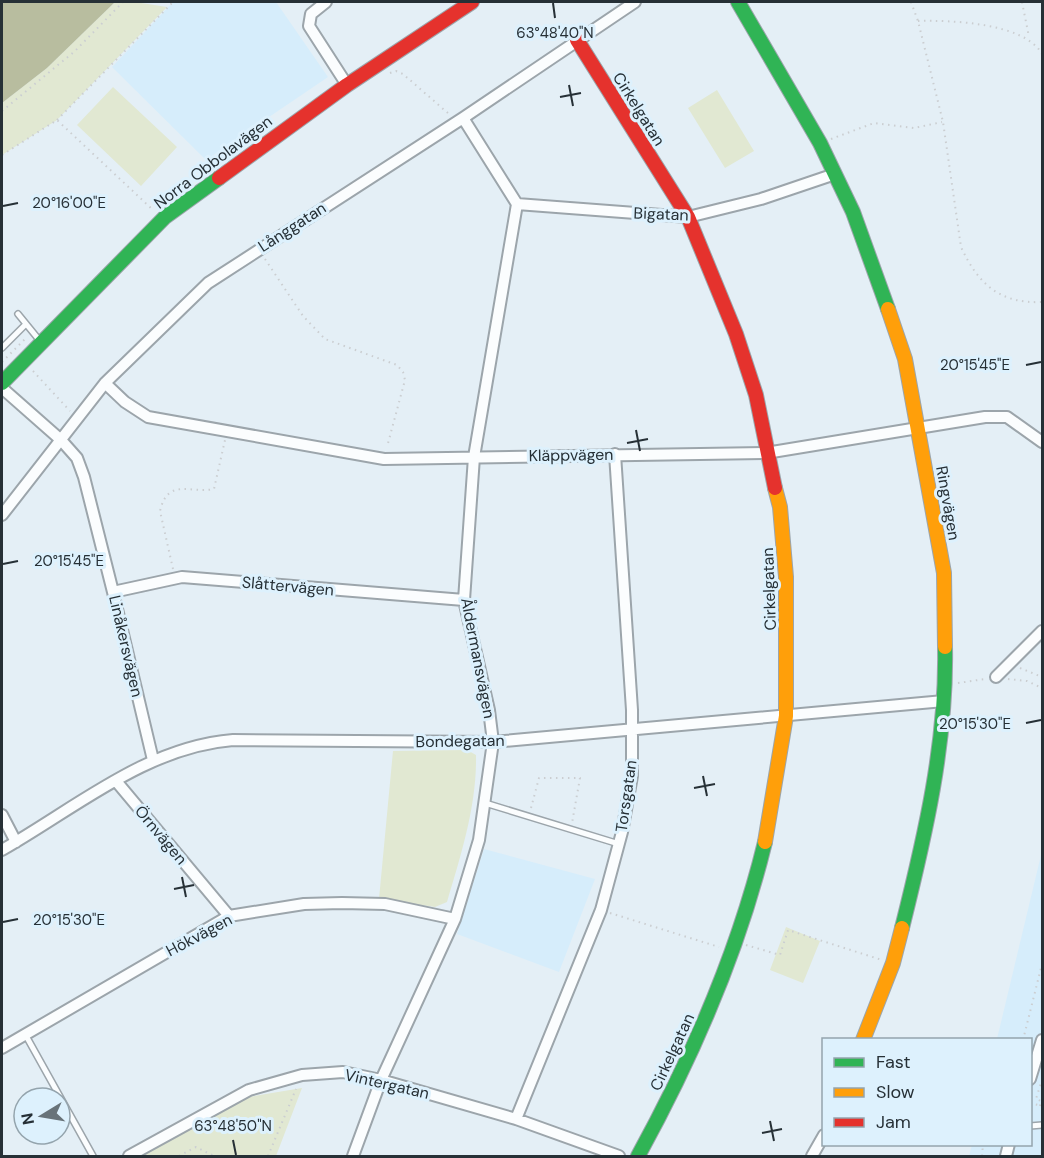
<svg xmlns="http://www.w3.org/2000/svg" width="1044" height="1158" viewBox="0 0 1044 1158" font-family="'DM Sans',sans-serif">
	<style>
		.built { fill: #d6edfb }
		.green { fill: #e1e8d2 }
		.water { fill: #b8bd9f }
		.lines { fill: none; stroke-linecap: round; stroke-linejoin: round }
		.lane-casing { stroke: #9ca5ab; stroke-width: 8 }
		.street-casing { stroke: #9ca5ab; stroke-width: 14 }
		.fast-casing { stroke: #9ca5ab; stroke-width: 16 }
		.slow-casing { stroke: #9ca5ab; stroke-width: 16 }
		.jam-casing { stroke: #9ca5ab; stroke-width: 16 }
		.path { stroke: #cbced1; stroke-width: 2; stroke-dasharray: 1.5 4.5; stroke-linecap: butt }
		.lane { stroke: #fbfdfe; stroke-width: 5 }
		.street { stroke: #fbfdfe; stroke-width: 10 }
		.fast { stroke: #30b455; stroke-width: 14 }
		.slow { stroke: #ff9f0a; stroke-width: 14 }
		.jam { stroke: #e5322d; stroke-width: 14 }
		.ticks { fill: none; stroke: #263036; stroke-width: 2 }
		.labels { text-anchor: middle; dominant-baseline: central; stroke-width: 6; stroke-linejoin: round; paint-order: stroke }
		.street-label { font-size: 16px; fill: #263036; stroke: #ddf1fd }
		.ticks-label { font-size: 15px; text-anchor: middle; fill: #263036; stroke: #ddf1fd; stroke-width: 6; stroke-linejoin: round; paint-order: stroke }
	</style>
	<rect width="100%" height="100%" fill="#e4eff6"/>
	<path class="built" d="M 173,2 L 276,2 L 328,77 L 206,160 L 112,67 Z
		M 484,849 L 595,879 L 559,972 L 457,934 Z
		M 1042,851 L 1042,1156 L 969,1156 L 972,1145 L 1030,1144 L 1030,1040 L 997,1039 Z"/>
	<path class="green" d="M 115,2 L 135,2 L 167,7 L 57,120 L 2,155 L 2,103 L 47,68 Z
		M 113,87 L 177,147 L 141,186 L 77,125 Z
		M 717,90 L 754,151 L 725,168 L 688,108 Z
		M 467,750 L 476,755 C 477,805 461,855 447,902 L 435,907 L 379,899 L 393,751 Z
		M 786,927 L 820,941 L 803,983 L 770,970 Z
		M 302,1088 L 276,1156 L 138,1156 L 237,1099 Z"/>
	<path class="water" d="M 2,2 L 115,2 L 47,68 L 2,103 Z"/>
	<g class="lines">
		<g class="lane-casing">
			<path id="lane" d="M 18,314 L 40,341
				M 2,348 L 26,324
				M 485,803 L 619,844
				M 25,1034 L 93,1156
				M 1030,1126 L 1042,1125"/>
		</g>
		<g class="street-casing">
			<path id="street" d="M 326,2 L 311,14 L 309,26 L 347,85
				M 517,204 L 688,217 L 761,199 L 835,174
				M 105,383 L 125,402 L 148,417 L 384,459 L 766,453 L 985,417 L 1007,417 L 1042,442
				M 2,388 L 61,440 L 77,458 L 84,477 L 113,592 L 153,760
				M 2,515 L 105,383 L 208,283 L 463,118 L 635,2
				M 113,592 L 182,577 L 464,600
				M 996,677 L 1042,631
				M 116,781 L 229,916
				M 2,815 L 16,842
				M 2,850 C 76,808 146,747 233,740 L 493,742 L 944,701
				M 2,1048 L 229,916 L 304,904 L 342,903 L 385,904 L 455,919
				M 1030,1079 L 1042,1040
				M 516,1119 L 601,910 L 622,832 L 632,776 L 632,710 L 615,454
				M 129,1156 L 249,1090 L 302,1075 L 343,1072 L 381,1080 L 516,1119 L 619,1156
				M 353,1156 L 381,1080 L 455,919 L 479,840 L 493,742 L 489,710 L 464,600 L 474,457 L 517,204 L 463,118
				M 812,1156 L 824,1135
				M 1006,1156 L 1009,1144"/>
		</g>
		<g class="fast-casing">
			<path id="fast" d="M 738,2 L 820,143 L 853,212 L 888,309
				M 2,383 L 165,217 L 219,178
				M 902,928 C 925,836 947,742 945,647
				M 638,1156 C 693,1056 738,953 765,842"/>
		</g>
		<g class="slow-casing">
			<path id="slow" d="M 888,309 L 905,359 L 944,573 L 945,647
				M 765,842 L 786,716 L 786,577 L 780,507 L 775,488
				M 863,1040 L 893,963 L 902,928"/>
		</g>
		<g class="jam-casing">
			<path id="jam" d="M 577,40 L 688,217 L 736,334 L 756,395 L 775,488
				M 219,178 L 347,85 L 472,2"/>
		</g>
		<path class="path" d="M 911,2 L 918,21 L 943,122 L 961,247 C 978,284 1000,304 1042,302
			M 1022,2 L 1029,37
			M 918,21 C 951,20 1025,23 1042,54
			M 390,73 L 396,71 L 403,74 L 449,114
			M 2,111 L 75,51 L 123,2
			M 57,120 L 173,2
			M 831,139 L 874,123 L 914,128 L 942,122
			M 2,155 L 57,120 L 153,210
			M 265,259 L 303,316 L 325,339 L 397,365 L 403,372 L 405,380 L 387,447
			M 2,362 L 27,337
			M 33,371 L 70,411
			M 173,569 L 160,511 C 168,477 190,494 214,489 L 225,440
			M 1020,668 L 1042,677
			M 1008,679 L 1027,681 L 1042,688
			M 958,683 L 985,679
			M 531,808 L 539,778 L 580,778 L 572,823
			M 610,913 L 719,947
			M 746,945 L 780,955 L 788,930 L 882,960
			M 1023,1040 L 1042,964
			M 1030,1103 L 1042,1106
			M 1040,1106 L 1041,1101 L 1036,1099 L 1041,1083
			M 179,1156 L 196,1147 L 214,1156
			M 268,1156 L 296,1089
			M 982,1156 L 983,1144"/>
		<use href="#lane" class="lane"/>
		<use href="#street" class="street"/>
		<use href="#fast" class="fast"/>
		<use href="#slow" class="slow"/>
		<use href="#jam" class="jam"/>
	</g>
	<path class="ticks" d="M 553,3 L 555,18M 569,85 L 573,106M 560,97 L 581,93M 3,206 L 18,203M 1026,365 L 1041,362M 636,430 L 640,451M 627,443 L 648,439M 3,564 L 18,561M 1026,723 L 1041,720M 703,776 L 707,796M 694,788 L 715,784M 182,877 L 186,897M 174,889 L 194,885M 3,922 L 18,919M 770,1121 L 774,1141M 762,1133 L 782,1129M 233,1140 L 236,1155"/>
	<g class="labels">
		<g class="street-label">
			<text transform="translate(639 109) rotate(58)">Cirkelgatan</text>
			<text transform="translate(213 162) rotate(-37)">Norra Obbolavägen</text>
			<text transform="translate(661 214) rotate(2)">Bigatan</text>
			<text transform="translate(292 227) rotate(-33)">Långgatan</text>
			<text transform="translate(571 455) rotate(-1)">Kläppvägen</text>
			<text transform="translate(948 503) rotate(80)">Ringvägen</text>
			<text transform="translate(288 586) rotate(5)">Slåttervägen</text>
			<text transform="translate(769 589) rotate(-92)">Cirkelgatan</text>
			<text transform="translate(126 646) rotate(77)">Linåkersvägen</text>
			<text transform="translate(478 658) rotate(79)">Åldermansvägen</text>
			<text transform="translate(460 741) rotate(-1)">Bondegatan</text>
			<text transform="translate(626 796) rotate(-82)">Torsgatan</text>
			<text transform="translate(161 835) rotate(50)">Örnvägen</text>
			<text transform="translate(199 935) rotate(-28)">Hökvägen</text>
			<text transform="translate(672 1052) rotate(-65)">Cirkelgatan</text>
			<text transform="translate(387 1084) rotate(13)">Vintergatan</text>
		</g>
	</g>
	<g class="ticks-label">
		<text x="555" y="38">63°48'40"N</text>
		<text x="69" y="208">20°16'00"E</text>
		<text x="975" y="370">20°15'45"E</text>
		<text x="69" y="566">20°15'45"E</text>
		<text x="975" y="729">20°15'30"E</text>
		<text x="69" y="925">20°15'30"E</text>
		<text x="233" y="1131">63°48'50"N</text>
	</g>
	<rect width="1044" height="1158" fill="none" stroke="#263036" stroke-width="6"/>
	<rect x="822" y="1038" width="210" height="108" fill="#ddf1fd" stroke="#94a4ad" stroke-width="1.5"/>
	<rect x="834" y="1058" width="30" height="9" fill="#30b455" stroke="#94a4ad" stroke-width="1.5"/>
	<text x="876" y="1068" font-size="18" fill="#263036">Fast</text>
	<rect x="834" y="1088" width="30" height="9" fill="#ff9f0a" stroke="#94a4ad" stroke-width="1.5"/>
	<text x="876" y="1098" font-size="18" fill="#263036">Slow</text>
	<rect x="834" y="1118" width="30" height="9" fill="#e5322d" stroke="#94a4ad" stroke-width="1.5"/>
	<text x="876" y="1128" font-size="18" fill="#263036">Jam</text>
	<g transform="translate(42 1116) rotate(259)"><circle r="28" fill="#ddf1fd" stroke="#94a4ad" stroke-width="1.5"/>
	<path d="M0-4.5L10 22L0 15L-10 22Z" fill="#687379"/>
	<text y="-9" font-size="16" font-weight="bold" text-anchor="middle" fill="#263036">N</text>
	</g>
</svg>
